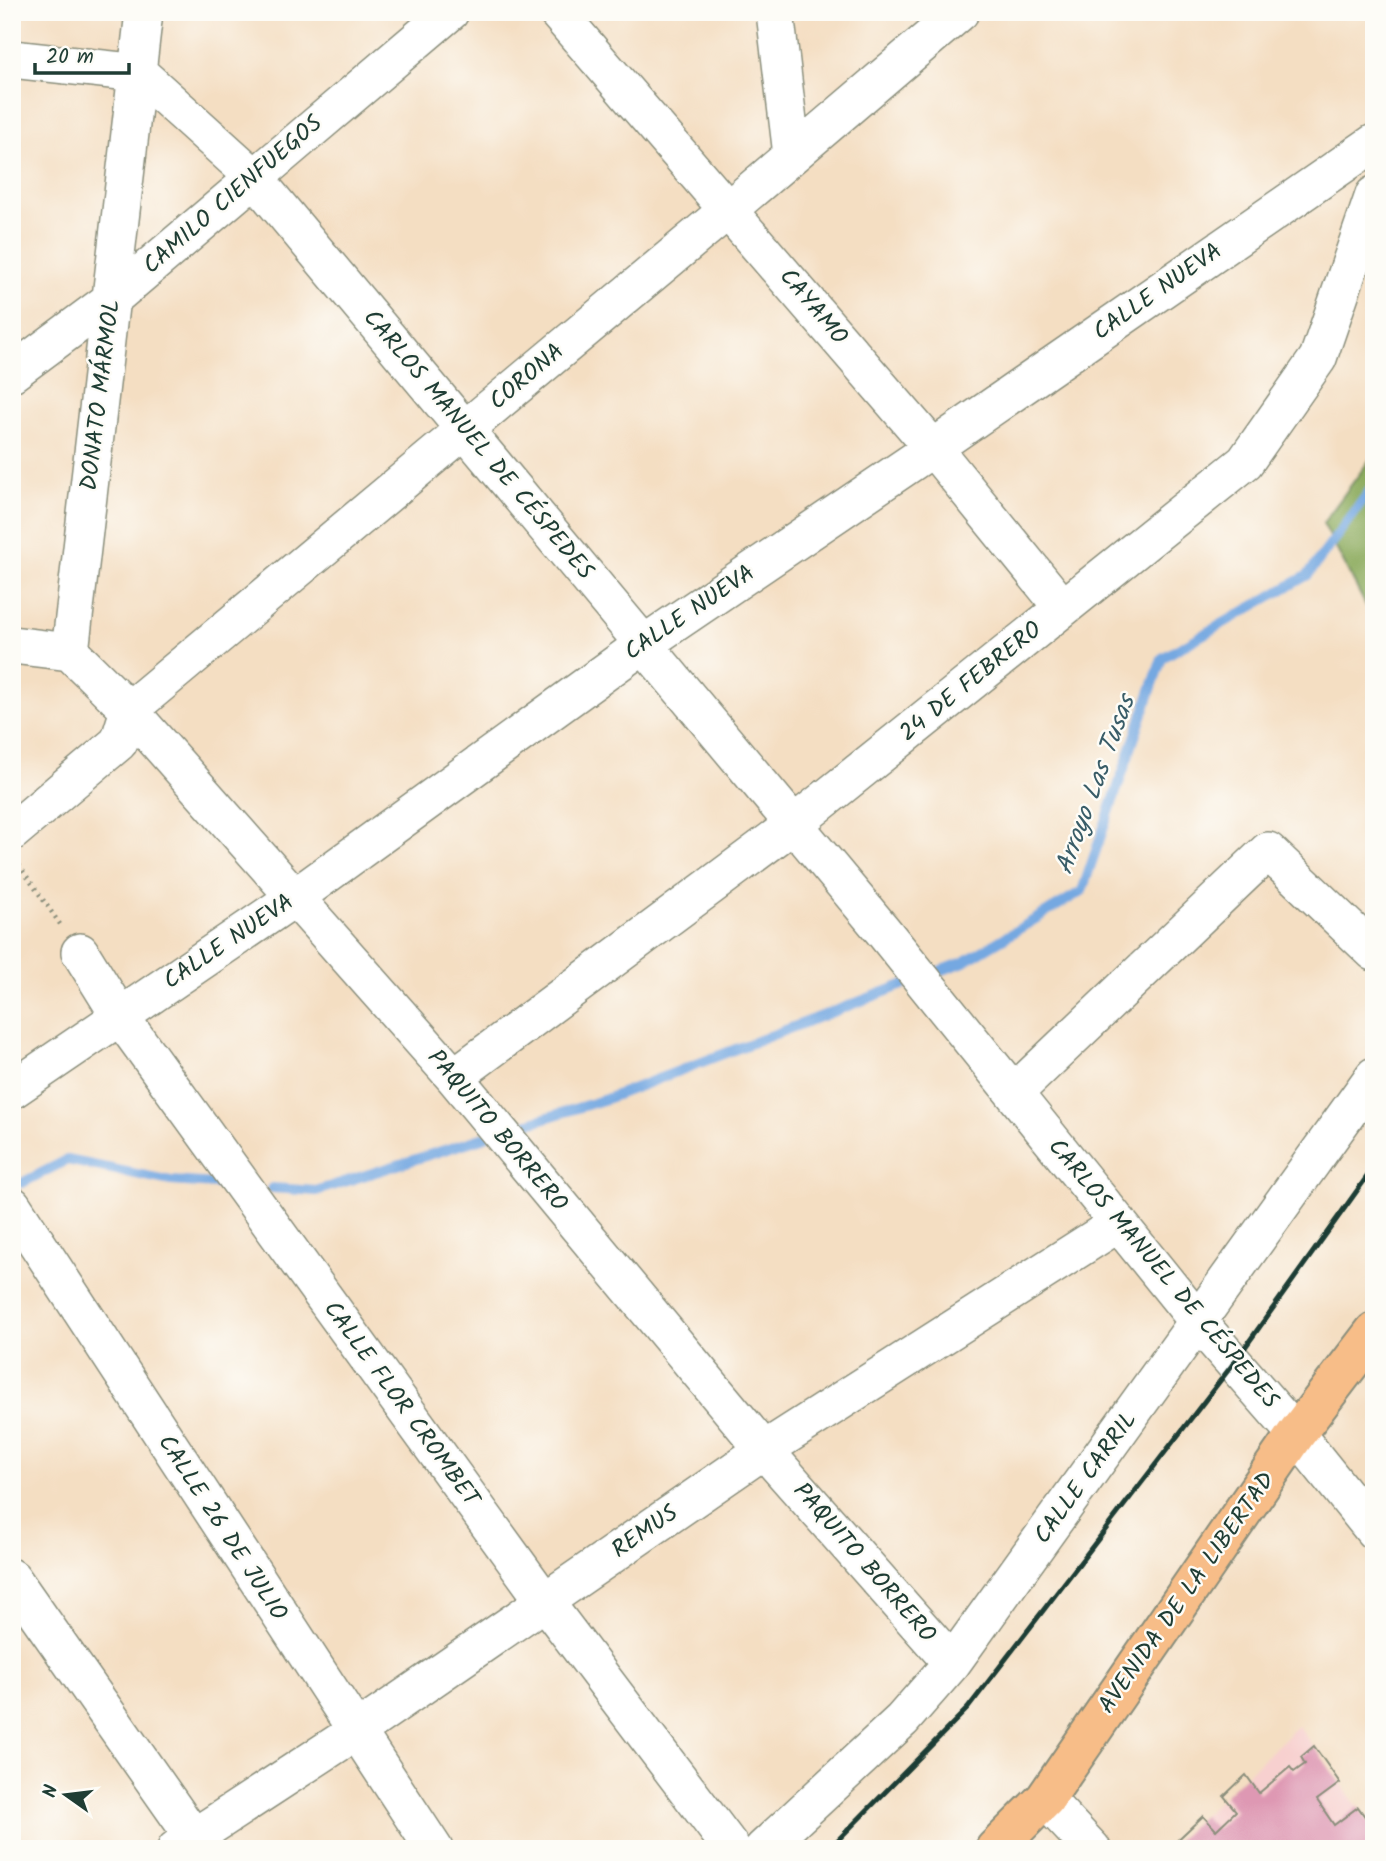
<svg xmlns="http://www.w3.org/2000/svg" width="1386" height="1861" viewBox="0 0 1386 1861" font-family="Kalam,sans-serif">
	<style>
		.built { fill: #f7d0cf }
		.forest { fill: #8dac5f; stroke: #56744a; stroke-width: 2 }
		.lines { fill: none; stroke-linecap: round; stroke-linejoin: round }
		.stream { stroke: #74a8e1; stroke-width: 10 }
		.building { fill: #de98b3 }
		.minor-casing { stroke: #8a8e7b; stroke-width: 40 }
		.major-casing { stroke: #8a8e7b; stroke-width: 42 }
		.path { stroke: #8a8e7b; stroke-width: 4.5; stroke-dasharray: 2 5; stroke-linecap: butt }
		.minor { stroke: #fff; stroke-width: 37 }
		.major { stroke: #f7bd88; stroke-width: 38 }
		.rail { stroke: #1f3d34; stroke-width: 5 }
		.labels { text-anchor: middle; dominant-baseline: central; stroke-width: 5; stroke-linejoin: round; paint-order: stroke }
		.street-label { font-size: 24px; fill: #1f3d34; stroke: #fdfcf7 }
		.water-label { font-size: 26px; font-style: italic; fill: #395d68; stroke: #fdfcf7 }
	</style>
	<rect width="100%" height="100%" fill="#fdfcf7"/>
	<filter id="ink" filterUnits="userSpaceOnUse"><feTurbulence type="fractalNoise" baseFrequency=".0143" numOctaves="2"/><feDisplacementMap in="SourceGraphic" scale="14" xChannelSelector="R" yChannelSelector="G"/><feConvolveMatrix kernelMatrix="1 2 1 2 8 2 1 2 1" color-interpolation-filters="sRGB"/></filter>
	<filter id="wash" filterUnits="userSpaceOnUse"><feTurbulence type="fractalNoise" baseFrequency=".00686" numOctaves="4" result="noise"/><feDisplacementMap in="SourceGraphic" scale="28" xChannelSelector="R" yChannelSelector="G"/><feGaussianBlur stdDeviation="1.57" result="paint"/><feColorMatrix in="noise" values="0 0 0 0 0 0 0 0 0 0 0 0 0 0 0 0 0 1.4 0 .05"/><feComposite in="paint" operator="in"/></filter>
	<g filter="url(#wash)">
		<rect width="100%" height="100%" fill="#f4dec2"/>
		<path class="built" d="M 1298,1726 L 1374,1829 L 1168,1849 Z"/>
		<path class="forest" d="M 1374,454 L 1374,621 L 1323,523 Z"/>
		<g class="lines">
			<path class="stream" d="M 927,976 L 964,962 L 1082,891 L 1162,658 L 1308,575 L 1374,485
				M 520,1126 L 606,1099 L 913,981
				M 22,1183 L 67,1160 L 171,1181 L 230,1185
				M 272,1188 L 316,1191 L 485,1137"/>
		</g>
		<g id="blocks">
			<path class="building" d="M 1314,1746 L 1340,1783 L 1317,1800 L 1334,1825 L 1358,1807 L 1374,1829 L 1374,1849 L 1168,1849 L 1203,1816 L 1216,1830 L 1236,1811 L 1224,1796 L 1246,1775 L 1259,1793 L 1290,1767 L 1294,1772 L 1305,1764 L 1301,1757 Z"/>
		</g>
	</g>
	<g filter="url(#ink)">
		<use href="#blocks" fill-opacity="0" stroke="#8a8e7b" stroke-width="2"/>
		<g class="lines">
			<g class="minor-casing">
				<path id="minor" d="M 557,12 L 933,448 L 1063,608
					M 775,12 L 792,155
					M 12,59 L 139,73 L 253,176 L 883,931 L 1199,1323 L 1296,1434 L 1374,1531
					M 12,373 L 113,298 L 450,12
					M 12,645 L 70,652 L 129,710 L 454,1077 L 764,1450 L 952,1663
					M 70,652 L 144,12
					M 12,832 L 119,742 L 129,710 L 729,209 L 960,12
					M 80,952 L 119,1015 L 545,1602 L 732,1849
					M 454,1077 L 794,824 L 1245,462 L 1318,358 L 1374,195
					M 12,1090 L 294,898 L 644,644 L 933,448 L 1374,143
					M 1014,1093 L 1268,851 L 1374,952
					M 12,1205 L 434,1849
					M 12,1578 L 202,1849
					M 1045,1799 L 1092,1849
					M 176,1849 L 355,1732 L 764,1450 L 1119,1223
					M 763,1849 L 902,1720 L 952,1663 L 1374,1076"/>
			</g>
			<g class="major-casing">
				<path id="major" d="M 995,1849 L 1045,1799 L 1296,1434 L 1374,1332"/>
			</g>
			<path class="path" d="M 19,865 L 62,927"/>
			<use href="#minor" class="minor"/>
			<use href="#major" class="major"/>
			<path class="rail" d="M 829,1849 L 968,1708 L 1233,1364 L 1374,1167"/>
		</g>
	</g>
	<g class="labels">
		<g class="street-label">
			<text transform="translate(233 195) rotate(-41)">CAMILO CIENFUEGOS</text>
			<text transform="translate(1158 292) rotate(-35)">CALLE NUEVA</text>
			<text transform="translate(813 307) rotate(50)">CAYAMO</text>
			<text transform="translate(527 377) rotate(-40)">CORONA</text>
			<text transform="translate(101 395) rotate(-83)">DONATO MÁRMOL</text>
			<text transform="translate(478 445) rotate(50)">CARLOS MANUEL DE CÉSPEDES</text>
			<text transform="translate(690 613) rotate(-34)">CALLE NUEVA</text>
			<text transform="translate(971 682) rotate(-39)">24 DE FEBRERO</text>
			<text transform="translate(229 942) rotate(-34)">CALLE NUEVA</text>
			<text transform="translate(497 1131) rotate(50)">PAQUITO BORRERO</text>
			<text transform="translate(1163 1274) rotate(50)">CARLOS MANUEL DE CÉSPEDES</text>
			<text transform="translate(401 1404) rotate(54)">CALLE FLOR CROMBET</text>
			<text transform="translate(1086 1478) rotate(-54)">CALLE CARRIL</text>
			<text transform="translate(222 1528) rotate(57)">CALLE 26 DE JULIO</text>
			<text transform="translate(645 1532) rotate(-35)">REMUS</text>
			<text transform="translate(864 1563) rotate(49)">PAQUITO BORRERO</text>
			<text transform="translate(1187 1593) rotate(-55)">AVENIDA DE LA LIBERTAD</text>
		</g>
		<g class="water-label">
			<text transform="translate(1096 785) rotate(-70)">Arroyo Las Tusas</text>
		</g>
	</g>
	<rect width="1386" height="1861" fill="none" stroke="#fdfcf7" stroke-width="42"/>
	<g transform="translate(66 1795) rotate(284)" stroke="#fdfcf7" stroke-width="5" paint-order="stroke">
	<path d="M0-5L12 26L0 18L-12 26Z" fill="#1f3d34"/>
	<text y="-10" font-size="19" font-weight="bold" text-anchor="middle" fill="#1f3d34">N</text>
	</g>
	<path d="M35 63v10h94v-10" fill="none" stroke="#1f3d34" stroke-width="3.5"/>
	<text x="46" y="63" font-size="21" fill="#1f3d34" stroke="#fdfcf7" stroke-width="5" paint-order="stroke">20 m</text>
</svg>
